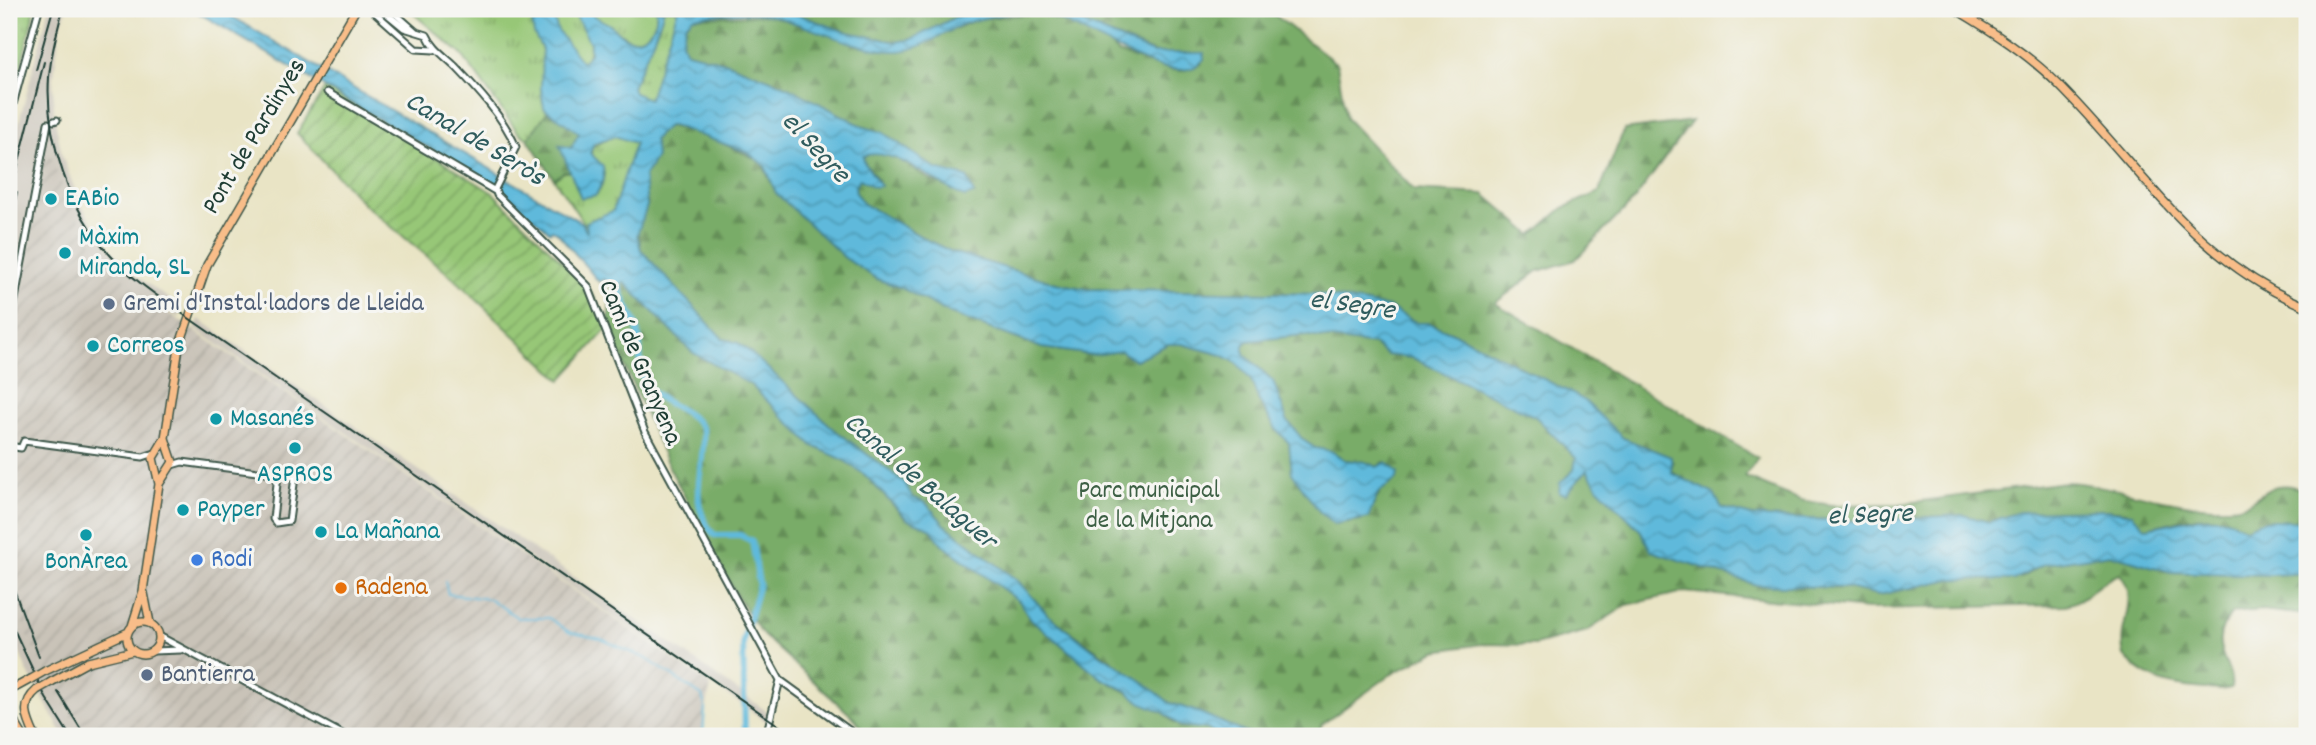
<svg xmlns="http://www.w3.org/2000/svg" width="2316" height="745" viewBox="0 0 2316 745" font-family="Dekko,sans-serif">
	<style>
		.industrial { fill: url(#industrial-furrows) }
		.railway { fill: #c9c3b8 }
		.grass { fill: url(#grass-tufts); stroke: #5b8256; stroke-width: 2 }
		.forest { fill: url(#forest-firs); stroke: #4c744e; stroke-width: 2 }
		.garden { fill: url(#garden-furrows); stroke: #5b8256; stroke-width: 2 }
		.water { fill: url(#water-waves); stroke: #3e7b88; stroke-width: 2 }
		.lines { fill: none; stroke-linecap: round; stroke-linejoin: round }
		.stream { stroke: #5eb9db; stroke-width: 2 }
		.canal { stroke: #5eb9db; stroke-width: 6 }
		.minor-casing { stroke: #3d564a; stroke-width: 9 }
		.major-casing { stroke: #3d564a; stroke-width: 10 }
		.minor { stroke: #fff; stroke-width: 5 }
		.major { stroke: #f8bd89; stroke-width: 7 }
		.rail { stroke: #1f3d34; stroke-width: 2 }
		.major-bridge-casing { stroke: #3d564a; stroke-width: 10; stroke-linecap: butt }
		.major-bridge { stroke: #f8bd89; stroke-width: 7 }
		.culture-dot { fill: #0f9aa8; stroke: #f6f6f2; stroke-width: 2.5 }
		.service-dot { fill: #5c6f8a; stroke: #f6f6f2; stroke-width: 2.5 }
		.shop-dot { fill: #3f7fe0; stroke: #f6f6f2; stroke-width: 2.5 }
		.food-dot { fill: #e8710a; stroke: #f6f6f2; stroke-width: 2.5 }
		.labels { text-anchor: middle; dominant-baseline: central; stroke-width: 6; stroke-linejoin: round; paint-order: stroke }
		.street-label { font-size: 26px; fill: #1f3d34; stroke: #f6f6f2 }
		.culture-label { font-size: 26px; fill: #0d838f; stroke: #f6f6f2; text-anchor: start }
		.service-label { font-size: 26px; fill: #4e5e75; stroke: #f6f6f2; text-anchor: start }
		.park-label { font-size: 26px; fill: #3d6045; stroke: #f6f6f2 }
		.shop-label { font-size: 26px; fill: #366cbe; stroke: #f6f6f2; text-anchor: start }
		.food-label { font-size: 26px; fill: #c56008; stroke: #f6f6f2; text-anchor: start }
		.water-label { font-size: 28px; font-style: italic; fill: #2f5c5e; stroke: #f6f6f2 }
	</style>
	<defs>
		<pattern id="industrial-furrows" width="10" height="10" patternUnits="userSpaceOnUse" patternTransform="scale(1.75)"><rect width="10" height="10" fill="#c9c3b8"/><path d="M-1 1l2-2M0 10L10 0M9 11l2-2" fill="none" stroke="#aca89f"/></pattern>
		<pattern id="grass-tufts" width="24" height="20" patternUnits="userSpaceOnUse" patternTransform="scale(1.75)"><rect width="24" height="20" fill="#97c777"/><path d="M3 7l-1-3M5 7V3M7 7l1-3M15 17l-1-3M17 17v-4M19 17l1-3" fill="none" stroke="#7ba362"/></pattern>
		<pattern id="forest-firs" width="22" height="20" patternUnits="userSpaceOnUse" patternTransform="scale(1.75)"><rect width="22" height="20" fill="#79ac68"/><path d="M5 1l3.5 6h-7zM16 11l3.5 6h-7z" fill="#638d56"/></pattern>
		<pattern id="garden-furrows" width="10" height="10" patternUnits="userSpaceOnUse" patternTransform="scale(1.75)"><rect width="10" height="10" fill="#97c777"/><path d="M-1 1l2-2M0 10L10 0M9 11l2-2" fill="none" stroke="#7ba362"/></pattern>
		<pattern id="water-waves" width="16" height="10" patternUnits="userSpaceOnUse" patternTransform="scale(1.75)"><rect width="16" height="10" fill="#5eb9db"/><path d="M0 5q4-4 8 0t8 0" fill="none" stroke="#4d98b2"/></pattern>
	</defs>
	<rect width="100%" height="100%" fill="#f6f6f2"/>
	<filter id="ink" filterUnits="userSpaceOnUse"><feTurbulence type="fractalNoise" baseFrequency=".0143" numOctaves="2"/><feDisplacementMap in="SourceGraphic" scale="14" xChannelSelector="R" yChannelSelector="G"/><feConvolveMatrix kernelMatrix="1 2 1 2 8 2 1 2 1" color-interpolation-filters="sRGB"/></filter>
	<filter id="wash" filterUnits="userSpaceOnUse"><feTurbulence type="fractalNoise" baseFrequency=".00686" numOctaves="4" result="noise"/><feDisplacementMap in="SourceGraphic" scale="28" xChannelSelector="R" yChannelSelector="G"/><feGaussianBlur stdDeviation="1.57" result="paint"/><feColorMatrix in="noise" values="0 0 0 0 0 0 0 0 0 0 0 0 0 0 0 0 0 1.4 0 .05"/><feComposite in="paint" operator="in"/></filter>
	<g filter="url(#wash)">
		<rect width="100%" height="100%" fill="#e9e4c5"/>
		<path class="industrial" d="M 45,137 L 68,199 L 141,294 L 711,685 L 701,736 L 83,736 L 53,688 L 27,637 L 9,582 L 9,295 Z"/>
		<path class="railway" d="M 49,9 L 67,9 L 60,28 L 53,83 L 54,115 L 62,155 L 79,201 L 104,242 L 131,272 L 182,308 L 179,318 L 141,294 L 100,255 L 68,199 L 45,137 L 9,295 L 9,160 Z
			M 199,319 L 686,654 L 769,713 L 767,722 L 195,329 Z
			M 9,582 L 27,637 L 53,688 L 83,736 L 64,736 L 26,669 L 9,626 Z"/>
		<path class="grass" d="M 9,9 L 35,9 L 9,113 Z
			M 408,9 L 540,9 L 532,25 C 534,35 540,42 542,51 C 545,71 536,95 547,112 L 528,139 L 518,132 L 462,55 Z
			M 551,9 L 572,9 L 574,12 L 590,43 L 588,59 L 582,62 C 567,52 553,27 551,9 Z
			M 588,9 L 656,9 C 659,26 647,40 630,39 L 597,19 Z
			M 664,9 L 678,9 L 650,100 L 634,93 L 632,87 C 644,61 656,37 664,9 Z
			M 615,136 L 636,143 L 613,211 L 585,225 L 554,179 L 564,172 L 571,172 L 581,198 L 597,194 C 609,175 605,168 591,155 L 591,147 Z"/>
		<path class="forest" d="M 783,9 L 902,9 L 929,13 L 949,9 L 991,9 L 958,16 L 912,39 L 896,42 L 843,31 Z
			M 1050,9 L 1267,9 L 1337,64 L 1346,118 L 1414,190 L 1484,194 L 1532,235 L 1563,208 L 1599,192 L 1624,130 L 1692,121 L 1634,200 L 1575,260 L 1538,271 L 1495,303 L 1758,458 L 1745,477 L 1800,500 L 1831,505 L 1899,504 L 2065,482 C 2120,485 2173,509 2229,507 C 2264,507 2262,472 2307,491 L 2307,523 C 2285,520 2267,516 2246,528 L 2210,517 L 2190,518 L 2146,528 L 2126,512 L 2106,510 L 2013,514 L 1989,522 L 1964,515 L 1859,521 L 1784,518 L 1752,516 L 1722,508 C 1710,485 1687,488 1671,470 L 1673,462 L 1623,438 L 1580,398 L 1460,336 L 1429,323 L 1417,323 L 1388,307 L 1316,294 L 1087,289 L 1056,283 L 952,252 L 929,241 L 864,204 L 856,194 L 855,185 L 860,179 L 874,187 L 879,181 L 864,162 L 863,156 C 889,146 907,166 927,178 C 942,187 957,191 974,194 L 967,177 L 936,169 L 888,136 L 864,127 L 784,85 L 725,62 L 687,52 L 682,42 L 686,24 L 693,17 L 768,15 L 889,50 L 910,49 L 977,19 L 1040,13 L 1068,24 L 1109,44 L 1118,53 L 1169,69 L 1182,71 L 1201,64 L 1191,54 L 1163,55 L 1150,51 Z
			M 547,112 L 575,127 L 579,133 L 573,147 L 568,149 L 561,145 L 571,172 L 564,172 L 554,179 L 528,139 Z
			M 668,126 L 700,133 L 761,161 L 776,193 L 845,258 L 877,279 L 902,288 L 951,314 L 1042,348 L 1093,355 L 1121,351 L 1135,360 L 1168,344 L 1182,344 L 1222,355 L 1237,363 L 1251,380 L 1259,401 L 1276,429 L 1289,443 L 1292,473 L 1319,511 L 1334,524 L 1361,520 L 1371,510 L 1381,490 L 1397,479 L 1396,471 L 1384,462 L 1377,467 L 1365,462 L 1345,460 L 1331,451 L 1315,448 L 1303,440 L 1287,420 L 1273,381 L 1244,354 L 1244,345 L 1248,341 L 1303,335 L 1375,345 L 1387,355 L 1413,358 L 1536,417 L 1576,458 L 1574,470 L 1566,477 L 1566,494 L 1587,470 L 1598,488 L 1641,531 L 1651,551 L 1757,585 L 1847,588 L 1879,595 L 1951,579 L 2021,578 L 2044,564 L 2110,554 L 2171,572 L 2271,575 L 2307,573 L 2307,615 L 2262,610 L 2232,613 C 2203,648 2235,662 2231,688 L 2222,690 C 2184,688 2151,687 2124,656 C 2116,623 2141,602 2120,574 C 2098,580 2086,602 2065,605 L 1868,609 L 1684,592 L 1627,605 L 1587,631 L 1535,645 L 1482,644 L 1435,651 L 1390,675 L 1321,725 L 1320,736 L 1253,736 L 1198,712 L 1170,703 L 1048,615 L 1019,582 L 945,525 L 926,503 L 912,497 L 902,481 L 835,430 L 751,353 L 738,343 L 722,338 L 641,250 L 638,231 L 647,206 L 644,177 L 656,157 L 654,139 Z
			M 624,282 L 692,352 L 751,385 L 813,446 L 842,459 L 865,475 L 906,519 L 930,528 L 943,545 L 1019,601 L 1031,619 L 1101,678 L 1163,712 L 1174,723 L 1207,729 L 1221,736 L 867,736 L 856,720 L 763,635 L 739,600 L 668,465 L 608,328 L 611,284 Z"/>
		<path class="garden" d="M 325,88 L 493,193 L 582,281 L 595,299 L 608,328 L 561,380 L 457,281 L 364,204 L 297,133 Z"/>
		<path class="water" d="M 192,9 L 219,9 L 582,223 L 587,233 L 586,222 L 613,211 L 635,143 L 615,136 L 594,143 L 590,153 L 603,166 L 604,179 L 596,195 L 581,198 L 559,145 L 571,148 L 579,133 L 544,108 L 541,89 L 542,49 L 534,34 L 531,17 L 523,9 L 551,9 L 558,31 L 582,62 L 590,54 L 590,43 L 572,9 L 588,9 C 593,18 601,19 610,25 C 616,29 620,36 627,38 C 645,44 659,25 656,9 L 664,9 C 656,37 644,61 632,87 L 634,93 L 649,99 L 678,9 L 783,9 L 843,31 L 896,42 L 912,39 L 958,16 L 991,9 L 1050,9 L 1153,53 L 1204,53 L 1204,59 C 1177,98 1075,19 1040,13 C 1018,10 972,18 953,29 C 936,38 918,50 899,51 C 866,53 810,27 777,17 C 753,10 717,14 693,17 L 686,24 L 682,42 L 687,52 L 725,62 L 784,85 L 864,127 L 882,132 L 936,169 L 967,177 L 974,194 L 965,197 C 936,185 895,145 863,156 L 864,162 L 881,186 L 874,187 L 860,179 L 855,185 L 856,194 L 864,204 L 929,241 L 952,252 L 1056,283 L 1087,289 L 1316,294 L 1388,307 L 1417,323 L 1429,323 L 1460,336 L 1569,392 L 1585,401 L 1623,438 L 1671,457 L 1672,473 L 1714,494 L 1722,508 L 1752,516 L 1784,518 L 1859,521 L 1964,515 L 1989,522 L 2019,512 L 2106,510 L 2132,514 L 2146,528 C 2173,524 2199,514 2226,519 C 2234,520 2238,526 2246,528 C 2267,516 2285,520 2307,523 L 2307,573 L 2271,575 L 2171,572 L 2110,554 L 2044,564 L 2014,580 L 1951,579 L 1879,595 L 1847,588 L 1757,585 L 1651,551 L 1641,531 L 1598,488 L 1587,470 L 1566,494 L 1559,493 L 1560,483 L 1574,470 L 1576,458 L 1536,417 L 1413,358 L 1387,355 L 1375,345 L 1303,335 L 1248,341 L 1244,345 L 1244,354 L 1273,381 L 1287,420 L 1303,440 L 1315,448 L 1331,451 L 1345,460 L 1365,462 L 1377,467 L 1387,462 L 1398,473 L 1397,479 L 1378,493 L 1368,518 L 1334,524 L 1319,511 L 1292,473 L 1289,443 L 1276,429 L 1259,401 L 1251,380 L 1237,363 L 1222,355 L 1182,344 L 1168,344 L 1135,360 L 1121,351 L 1093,355 L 1042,348 L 951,314 L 902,288 L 877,279 L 845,258 L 776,193 L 765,166 L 747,152 L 674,126 L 668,126 L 654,139 L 656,157 L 644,177 L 647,206 L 637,235 L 641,250 L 722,338 L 738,343 L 751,353 L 835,430 L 905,483 L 912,497 L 926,503 L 945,525 L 1019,582 L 1048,615 L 1097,652 L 1142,681 L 1170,703 L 1198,712 L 1253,736 L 1221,736 L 1207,729 L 1180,726 L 1163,712 L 1140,702 L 1127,691 L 1101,678 L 1031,619 L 1019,601 L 943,545 L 930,528 L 907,519 L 865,475 L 842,459 L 813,446 L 751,385 L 692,352 L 625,283 L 611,284 L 604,279 L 599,282 L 557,232 L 552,230 L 550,232 L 500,190 Z"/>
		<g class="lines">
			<path class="stream" d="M 445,581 L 448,594 L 490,599 L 518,618 L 549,618 L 569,632 L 601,639 L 647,659 L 702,696 L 705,707 L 703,736"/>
			<path class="canal" d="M 618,278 C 619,297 632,311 637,328 C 643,346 636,370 648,387 C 661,405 692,409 703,430 C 706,469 685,500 714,535 L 740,535 L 752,541 L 759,584 L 743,641 L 745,736"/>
		</g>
	</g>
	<g filter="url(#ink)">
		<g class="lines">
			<g class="minor-casing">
				<path id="minor" d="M 371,9 L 416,49 L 434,50
					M 381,9 L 404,28 L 427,35 C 433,49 445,56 456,67 C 478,90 504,118 516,147 L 495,189 L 497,195 L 588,286 L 645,432 L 780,680 L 857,736
					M 390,9 L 415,31
					M 327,92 L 495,191
					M 9,119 L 39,9
					M 54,121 L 57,120
					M 9,331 L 48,123
					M 9,446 L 21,448 L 24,441 L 143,457 L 155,453
					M 172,465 L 182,462 L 295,477 L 289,521 L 276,523 L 273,519 L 278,475
					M 159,636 L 346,736
					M 153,651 L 181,650
					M 766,736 L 780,680"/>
			</g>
			<g class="major-casing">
				<path id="major" d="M 1955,9 C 1992,31 2028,54 2058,84 C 2141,167 2194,261 2307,307
					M 159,484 L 173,462 L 165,438
					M 144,593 L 150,623
					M127 638a16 16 0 1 1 32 0a16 16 0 1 1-32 0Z
					M 132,626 L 143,591 L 159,484 L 153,458 L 165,438 L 179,347 L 207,265 L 356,9
					M 45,671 L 126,633
					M 51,682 L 88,662 L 133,651
					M 9,691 L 31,679
					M 9,712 L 23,736
					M 35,736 C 27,719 20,704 37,690"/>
			</g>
			<use href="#minor" class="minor"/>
			<use href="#major" class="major"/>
			<path class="rail" d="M 63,9 C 57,31 51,54 49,77 C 45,138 69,210 111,256 C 130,277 153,293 177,310 L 794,736
				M 36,70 L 53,9
				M 9,201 L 44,62
				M 9,230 L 17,192
				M 9,576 L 39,657
				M 9,619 L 46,698 L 70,736
				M 58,692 L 85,736"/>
			<g class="major-bridge-casing">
				<path id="major-bridge" d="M 31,679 L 45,671
					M 37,690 L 51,682"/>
			</g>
			<use href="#major-bridge" class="major-bridge"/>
		</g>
	</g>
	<g class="culture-dot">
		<circle cx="51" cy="199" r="7"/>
		<circle cx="65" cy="253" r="7"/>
		<circle cx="93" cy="346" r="7"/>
		<circle cx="216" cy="419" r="7"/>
		<circle cx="295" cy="448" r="7"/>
		<circle cx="183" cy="510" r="7"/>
		<circle cx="321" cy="532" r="7"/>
		<circle cx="86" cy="535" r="7"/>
	</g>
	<g class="service-dot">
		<circle cx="109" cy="304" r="7"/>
		<circle cx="147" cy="675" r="7"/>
	</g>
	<circle class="shop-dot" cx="197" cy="560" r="7"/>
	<circle class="food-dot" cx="341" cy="588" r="7"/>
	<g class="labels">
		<g class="street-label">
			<text transform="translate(255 137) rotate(-59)">Pont de Pardinyes</text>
			<text transform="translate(639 363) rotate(67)">Camí de Granyena</text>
		</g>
		<g class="culture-label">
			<text x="65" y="199">EABio</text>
			<text x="79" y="238">Màxim<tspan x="79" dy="30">Miranda, SL</tspan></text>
			<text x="107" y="346">Correos</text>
			<text x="230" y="419">Masanés</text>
			<text x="295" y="475" text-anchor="middle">ASPROS</text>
			<text x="197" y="510">Payper</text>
			<text x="335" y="532">La Mañana</text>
			<text x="86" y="562" text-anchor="middle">BonÀrea</text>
		</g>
		<g class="service-label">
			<text x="123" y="304">Gremi d'Instal·ladors de Lleida</text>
			<text x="161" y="675">Bantierra</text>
		</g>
		<g class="park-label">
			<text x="1149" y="491">Parc municipal<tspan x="1149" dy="30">de la Mitjana</tspan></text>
		</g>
		<g class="shop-label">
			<text x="211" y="560">Rodi</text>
		</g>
		<g class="food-label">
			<text x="355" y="588">Radena</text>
		</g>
		<g class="water-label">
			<text transform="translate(474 141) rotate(31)">Canal de Seròs</text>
			<text transform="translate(814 149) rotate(47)">el Segre</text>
			<text transform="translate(1352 307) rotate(8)">el Segre</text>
			<text transform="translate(919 483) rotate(41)">Canal de Balaguer</text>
			<text transform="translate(1870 517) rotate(-2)">el Segre</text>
		</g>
	</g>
	<rect width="2316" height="745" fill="none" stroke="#f6f6f2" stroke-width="35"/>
</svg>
